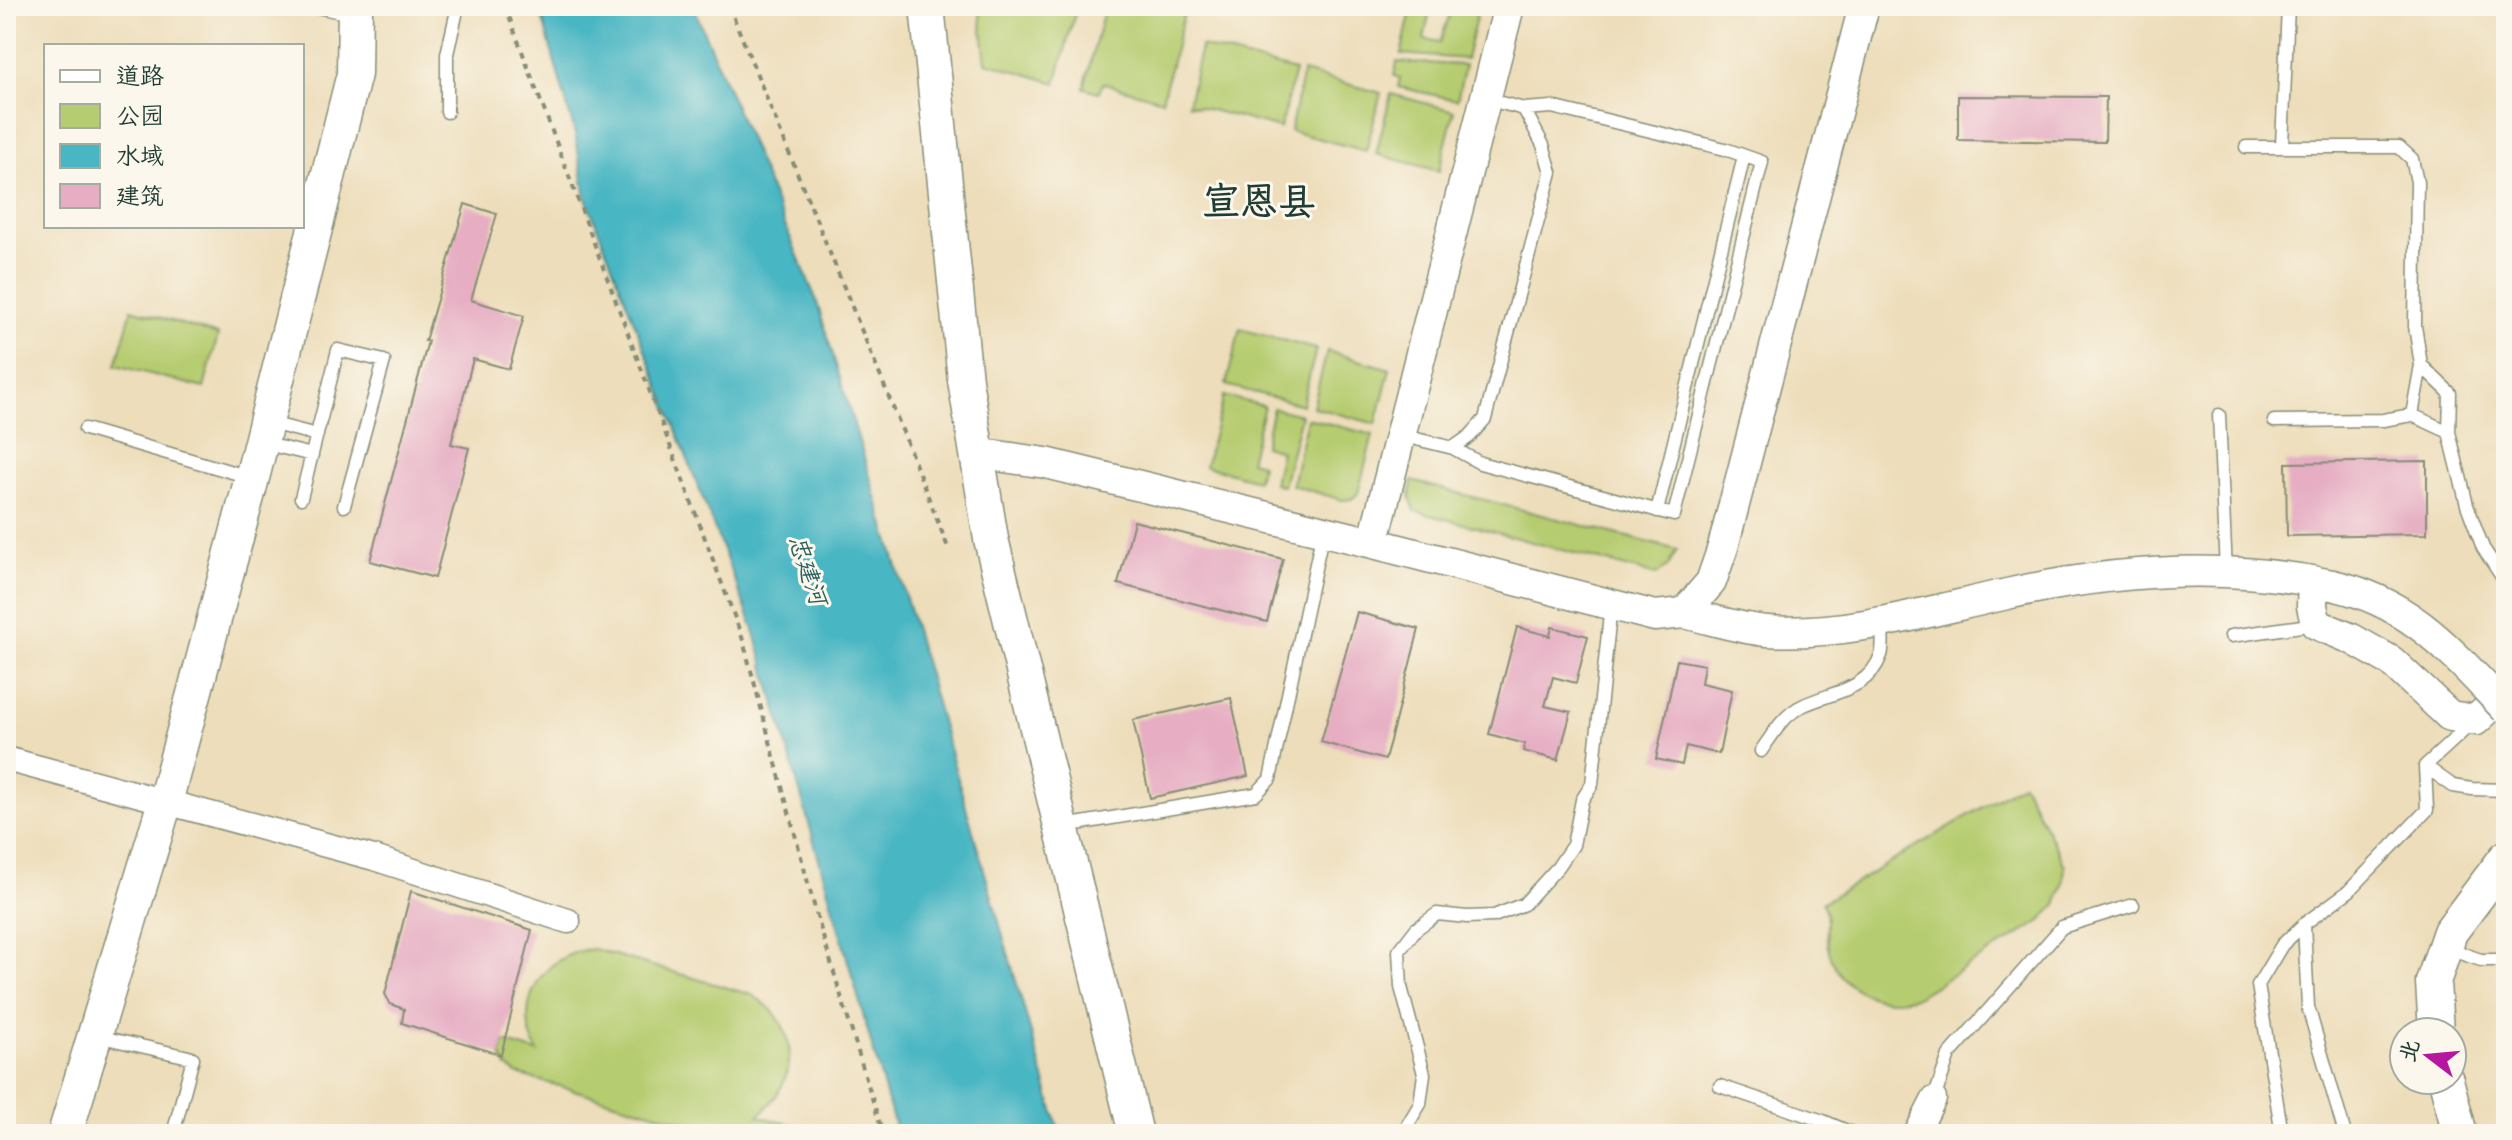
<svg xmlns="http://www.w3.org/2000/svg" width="2512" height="1140" viewBox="0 0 2512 1140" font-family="'Comic Neue','LXGW WenKai TC',sans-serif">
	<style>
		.green { fill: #b6cc70; stroke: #6a8452; stroke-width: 2 }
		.water { fill: #48b6c3; stroke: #347a7c; stroke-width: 2 }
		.building { fill: #e6adc3 }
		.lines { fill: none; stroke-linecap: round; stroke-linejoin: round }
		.service-casing { stroke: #868d77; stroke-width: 15 }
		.minor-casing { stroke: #868d77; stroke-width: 27 }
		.tertiary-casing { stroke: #868d77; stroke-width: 33 }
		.secondary-casing { stroke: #868d77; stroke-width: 37 }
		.path { stroke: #868d77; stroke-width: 4; stroke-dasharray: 6 6; stroke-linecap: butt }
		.service { stroke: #fff; stroke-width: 12 }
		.minor { stroke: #fff; stroke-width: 24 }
		.tertiary { stroke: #fff; stroke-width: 30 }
		.secondary { stroke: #fff; stroke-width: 34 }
		.tertiary-bridge-casing { stroke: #868d77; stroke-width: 33; stroke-linecap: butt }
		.tertiary-bridge { stroke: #fff; stroke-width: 30 }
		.labels { text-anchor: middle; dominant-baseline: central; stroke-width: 6; stroke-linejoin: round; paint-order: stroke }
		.water-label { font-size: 24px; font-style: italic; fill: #2b615f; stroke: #fbf7ec }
		.town-label { font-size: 38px; font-weight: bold; fill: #1f3d34; stroke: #fbf7ec }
	</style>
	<rect width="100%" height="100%" fill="#fbf7ec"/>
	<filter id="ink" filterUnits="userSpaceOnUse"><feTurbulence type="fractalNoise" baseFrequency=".0125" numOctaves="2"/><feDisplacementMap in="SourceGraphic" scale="16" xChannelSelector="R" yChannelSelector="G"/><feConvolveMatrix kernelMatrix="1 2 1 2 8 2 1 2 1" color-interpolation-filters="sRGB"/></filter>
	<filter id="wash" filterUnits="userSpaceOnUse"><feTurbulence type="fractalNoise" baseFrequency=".006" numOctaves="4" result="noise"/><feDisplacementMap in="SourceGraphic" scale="32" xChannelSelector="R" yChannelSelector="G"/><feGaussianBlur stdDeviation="1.8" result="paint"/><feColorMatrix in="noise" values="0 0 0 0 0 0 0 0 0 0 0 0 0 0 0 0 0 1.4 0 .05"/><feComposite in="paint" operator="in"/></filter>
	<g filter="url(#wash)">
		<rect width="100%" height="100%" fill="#edddba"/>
		<path class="green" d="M 979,6 L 1077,6 L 1056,83 L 986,62 Z
			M 1105,6 L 1186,6 L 1162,100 L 1103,83 L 1099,92 L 1084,88 Z
			M 1412,6 L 1431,6 L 1424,39 L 1440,42 L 1453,6 L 1479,6 L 1466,59 L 1401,54 Z
			M 1201,46 L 1295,71 L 1280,128 L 1188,104 Z
			M 1397,62 L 1465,65 L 1457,100 L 1398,87 L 1400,78 L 1394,76 Z
			M 1303,72 L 1381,93 L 1366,151 L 1290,131 Z
			M 1391,94 L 1454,111 L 1439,171 L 1376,154 Z
			M 132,309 L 218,335 L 204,388 L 116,365 Z
			M 1240,329 L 1316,349 L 1302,405 L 1226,385 Z
			M 1327,351 L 1390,369 L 1376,424 L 1313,407 Z
			M 1224,396 L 1264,406 L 1250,461 L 1261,464 L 1257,480 L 1205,466 Z
			M 1273,408 L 1301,415 L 1283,486 L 1274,483 L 1281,451 L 1264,446 Z
			M 1307,418 L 1373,435 L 1358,493 L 1352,499 L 1342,500 L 1292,485 Z
			M 1412,481 L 1677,550 L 1668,566 L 1656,575 L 1415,511 L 1410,497 Z
			M 2023,783 L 2065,866 L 2063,886 L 2056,905 L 2041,921 L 1918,996 C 1880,1008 1840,991 1829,951 C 1823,931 1832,923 1822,903 Z
			M 594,949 L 752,995 C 803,1024 799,1081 758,1116 L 809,1129 L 808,1134 L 728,1134 L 517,1074 L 507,1067 L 501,1055 L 504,1042 L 538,1052 C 511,1006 542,952 594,949 Z"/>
		<path class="water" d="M 539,6 L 693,6 L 816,299 L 893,553 L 1060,1134 L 897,1134 L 754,630 L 586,198 L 575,134 Z"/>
		<g id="blocks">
			<path class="building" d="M 1958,96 L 2106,97 L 2105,142 L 1958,140 Z
				M 465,204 L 497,214 L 471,300 L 524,316 L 509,369 L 473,359 L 451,444 L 469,448 L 435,578 L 370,561 L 428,341 L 425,341 Z
				M 2427,461 L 2427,534 L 2287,536 L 2286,463 Z
				M 1134,521 L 1283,559 L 1267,622 L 1118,584 Z
				M 1357,612 L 1419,629 L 1385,760 L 1321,742 Z
				M 1517,627 L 1550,636 L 1552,627 L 1588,636 L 1576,683 L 1553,677 L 1545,706 L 1571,712 L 1558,760 L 1523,751 L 1525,744 L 1489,734 Z
				M 1677,660 L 1704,665 L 1701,683 L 1732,690 L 1719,754 L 1686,746 L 1682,765 L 1656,759 Z
				M 1231,698 L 1248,776 L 1150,798 L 1133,720 Z
				M 411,891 L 532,930 L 501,1055 L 402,1023 L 404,1009 L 390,1004 L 385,994 Z"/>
		</g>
	</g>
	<g filter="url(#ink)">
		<use href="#blocks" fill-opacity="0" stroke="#868d77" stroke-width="2"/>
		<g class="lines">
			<g class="service-casing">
				<path id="service" d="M 311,6 L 352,14
					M 447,112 L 447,54 L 456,15 L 454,6
					M 2282,145 L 2288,6
					M 2246,147 L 2399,147 L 2412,159 L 2417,182 L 2415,326 L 2421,365 L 2450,393 L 2449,432 L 2467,505 L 2483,548 L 2506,583
					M 2421,365 L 2412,415 L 2449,432
					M 2219,415 L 2226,572
					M 2274,421 L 2383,420 L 2412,415
					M 270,423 L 317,435
					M 85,429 L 249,477
					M 1400,435 L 1453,448 L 1480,463 L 1674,515 L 1762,162 L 1725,149 L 1552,107 L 1524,109 L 1486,99
					M 263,443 L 312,455
					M 1453,448 L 1470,436 L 1485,419 L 1551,172 L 1543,145 L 1524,109
					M 301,498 L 338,350 L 384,361 L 344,506
					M 1657,511 L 1744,156
					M 2231,636 L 2316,624
					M 1761,751 C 1773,734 1784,714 1804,705 C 1832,692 1869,690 1881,655 C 1884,647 1882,633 1882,624
					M 2425,766 L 2453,786 L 2472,789 L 2506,790
					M 1064,826 L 1256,794 L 1270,779 L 1323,531
					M 2304,924 L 2308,1007 L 2345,1134
					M 2448,949 L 2481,960 L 2506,960
					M 97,1036 L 193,1058 L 173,1134
					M 1720,1086 L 1823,1121 L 1854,1134
					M 1934,1099 L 1949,1055 L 2062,927 L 2133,905
					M 1402,1134 L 1420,1104 L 1424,1074 L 1401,987 L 1399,951 L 1416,929 L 1437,914 L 1467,917 L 1494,916 L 1524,904 L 1558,867 L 1573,845 L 1582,800 L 1592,784 L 1611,605
					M 2282,1134 L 2258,985 L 2282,945 L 2304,924 L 2349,891 L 2427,810 L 2425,766 L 2473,722"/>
			</g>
			<g class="minor-casing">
				<path id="minor" d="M 6,759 L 374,858 L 568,921
					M 1916,1134 L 1934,1099"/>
			</g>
			<g class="tertiary-casing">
				<path id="tertiary" d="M 977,453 L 1046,463 L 1373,543 L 1655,616 L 1684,613 L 1711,582 L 1723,547 L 1864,6
					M 1373,543 L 1509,6
					M 2313,581 L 2312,606 L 2316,624 L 2352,639 L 2391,661 L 2450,716 L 2476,720 L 2506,692
					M 1684,613 C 1711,619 1740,629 1767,631 C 1848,636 1929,611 2007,594 C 2114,570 2224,562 2332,585"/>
			</g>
			<g class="secondary-casing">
				<path id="secondary" d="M 927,6 L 965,380 L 991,539 L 1136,1134
					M 2436,1032 L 2433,982 L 2450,932 L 2506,858
					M 2446,1080 L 2460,1134
					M 65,1134 L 165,802 L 252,478 L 354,74 L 355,6"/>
			</g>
			<path class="path" d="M 505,6 L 742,637 L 818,920 L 883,1134
				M 729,6 L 897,417 L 949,550"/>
			<use href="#service" class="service"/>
			<use href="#minor" class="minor"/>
			<use href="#tertiary" class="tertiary"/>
			<use href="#secondary" class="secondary"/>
			<g class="tertiary-bridge-casing">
				<path id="tertiary-bridge" d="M 2332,585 C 2412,602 2453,654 2506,709"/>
			</g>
			<use href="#tertiary-bridge" class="tertiary-bridge"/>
		</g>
	</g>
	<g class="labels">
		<g class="water-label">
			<text transform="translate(808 570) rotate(71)">忠建河</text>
		</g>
		<g class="town-label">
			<text x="1259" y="202">宣恩县</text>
		</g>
	</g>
	<rect width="2512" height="1140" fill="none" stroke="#fbf7ec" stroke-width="32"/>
	<rect x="44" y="44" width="260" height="184" fill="#fbf7ec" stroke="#a3ada2" stroke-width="2"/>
	<rect x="60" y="70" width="40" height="12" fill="#ffffff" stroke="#a3ada2" stroke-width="2"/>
	<text x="116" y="84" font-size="24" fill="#1f3d34">道路</text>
	<rect x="60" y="104" width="40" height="24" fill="#b6cc70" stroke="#a3ada2" stroke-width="2"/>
	<text x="116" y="124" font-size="24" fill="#1f3d34">公园</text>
	<rect x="60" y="144" width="40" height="24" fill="#48b6c3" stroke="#a3ada2" stroke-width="2"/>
	<text x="116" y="164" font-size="24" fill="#1f3d34">水域</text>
	<rect x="60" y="184" width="40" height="24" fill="#e6adc3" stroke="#a3ada2" stroke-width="2"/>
	<text x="116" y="204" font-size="24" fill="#1f3d34">建筑</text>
	<g transform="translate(2428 1056) rotate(286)"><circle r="38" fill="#fbf7ec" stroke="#a3ada2" stroke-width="2"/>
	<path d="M0-6L14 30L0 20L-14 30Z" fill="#b5179e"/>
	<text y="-12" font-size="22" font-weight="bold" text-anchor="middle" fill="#1f3d34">北</text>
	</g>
</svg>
